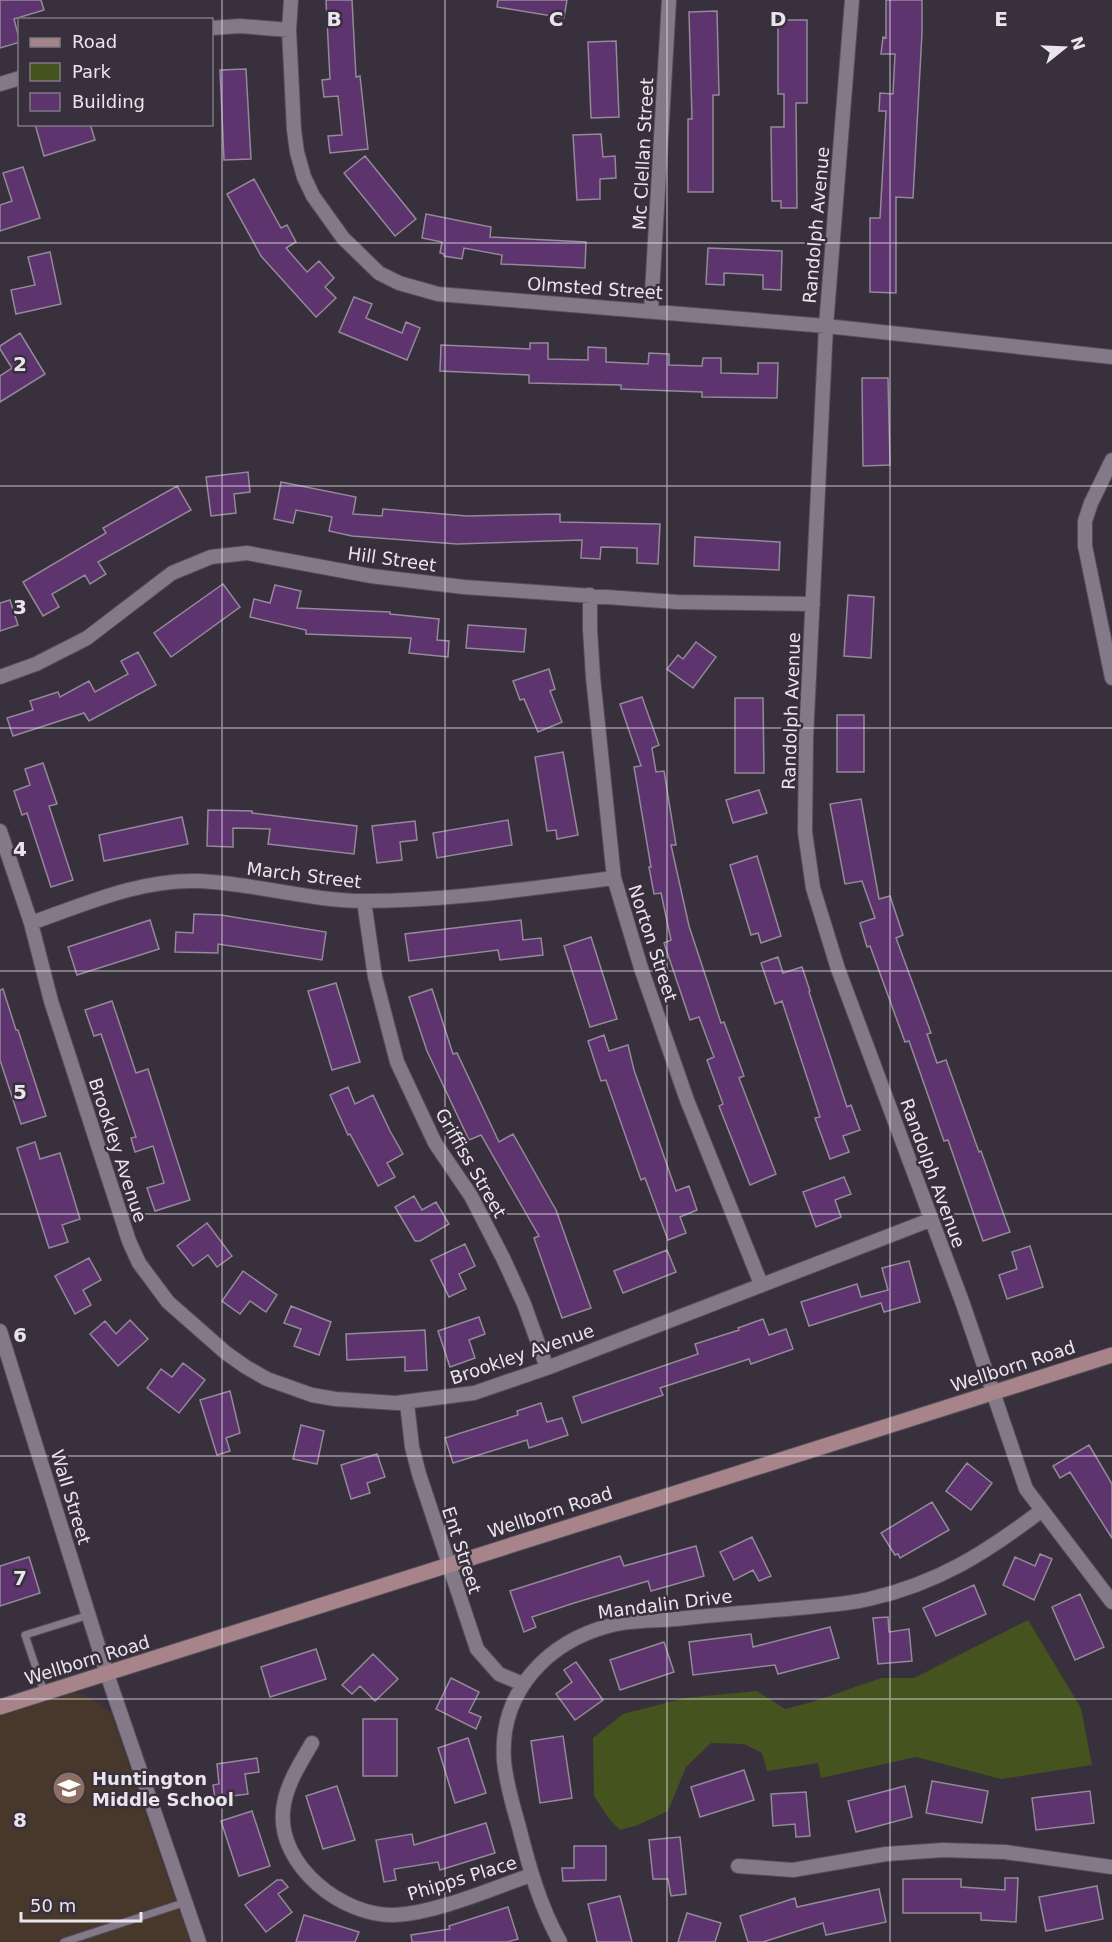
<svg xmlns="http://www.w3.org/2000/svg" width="1112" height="1942" viewBox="0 0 1112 1942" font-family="'DejaVu Sans',sans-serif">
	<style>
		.education { fill: #47382b }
		.green { fill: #45531e }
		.building { fill: #5d346e; stroke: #938998; stroke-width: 1.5 }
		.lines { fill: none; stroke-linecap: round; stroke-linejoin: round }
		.lane-casing { stroke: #554d58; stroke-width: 9 }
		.street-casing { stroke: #554d58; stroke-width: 16 }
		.secondary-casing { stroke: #554d58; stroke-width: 17 }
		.lane { stroke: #837988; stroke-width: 7 }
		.street { stroke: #837988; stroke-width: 14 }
		.secondary { stroke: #a68489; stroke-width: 15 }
		.grid { fill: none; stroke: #eae5ed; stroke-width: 1.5; stroke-opacity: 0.55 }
		.labels { text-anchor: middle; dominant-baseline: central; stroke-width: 5; stroke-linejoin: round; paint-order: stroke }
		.street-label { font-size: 18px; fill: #eae5ed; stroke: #38303c }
		.poi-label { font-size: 18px; font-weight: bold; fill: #eae5ed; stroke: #38303c; text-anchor: start }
		.grid-label { font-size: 20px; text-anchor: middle; font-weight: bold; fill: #eae5ed; stroke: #38303c; stroke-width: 5; stroke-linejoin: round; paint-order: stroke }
	</style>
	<rect width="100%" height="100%" fill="#38303c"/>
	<path class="education" d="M 71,1691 L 91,1698 L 111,1713 L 190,1942 L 0,1942 L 0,1714 Z"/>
	<path class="green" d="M 1028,1620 L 1081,1708 L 1092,1765 L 1001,1779 L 916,1757 L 821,1778 L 818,1763 L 767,1771 L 762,1753 L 744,1744 L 711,1743 L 686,1767 L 668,1811 L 638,1825 L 620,1830 L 610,1820 L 594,1796 L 593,1738 L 623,1714 L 685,1698 L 757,1691 L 785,1709 L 812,1702 L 881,1678 L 914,1678 Z"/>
	<path class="building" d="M 0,0 L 41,0 L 44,10 L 14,19 L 20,42 L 0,48 Z
		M 326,0 L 352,0 L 356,77 L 360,76 L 368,149 L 330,153 L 328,136 L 342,135 L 338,96 L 324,97 L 322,80 L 330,79 Z
		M 498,0 L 567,0 L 564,18 L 497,7 Z
		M 886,0 L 922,0 L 922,33 L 913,198 L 896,197 L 896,293 L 870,292 L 870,218 L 880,218 L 886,111 L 879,111 L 880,93 L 893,94 L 895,54 L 881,54 L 883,37 L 886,38 Z
		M 717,11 L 719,95 L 713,95 L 713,192 L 688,192 L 688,119 L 692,119 L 689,12 Z
		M 778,20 L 807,20 L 807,103 L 796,103 L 797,208 L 781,208 L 781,201 L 772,201 L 771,127 L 784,127 L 784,94 L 778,94 Z
		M 616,41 L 619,117 L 591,118 L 588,42 Z
		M 246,69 L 251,159 L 224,160 L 220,70 Z
		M 35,124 L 90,124 L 95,140 L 44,156 Z
		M 601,134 L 603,157 L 615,156 L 616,178 L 600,179 L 600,199 L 577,200 L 573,135 Z
		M 365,156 L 416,219 L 395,236 L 344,173 Z
		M 23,167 L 40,218 L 0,231 L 0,205 L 12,201 L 3,173 Z
		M 254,179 L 281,228 L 287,225 L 296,242 L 286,248 L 307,272 L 319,261 L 334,278 L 325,287 L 336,298 L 316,317 L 261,256 L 227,194 Z
		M 426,214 L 491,227 L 490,237 L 586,242 L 585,268 L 501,264 L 502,255 L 464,248 L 462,259 L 444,256 L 444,254 L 440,253 L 442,242 L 422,238 Z
		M 708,248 L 782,251 L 781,290 L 763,289 L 763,275 L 724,273 L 724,285 L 706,284 Z
		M 50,252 L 61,304 L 16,314 L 11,290 L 35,285 L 28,257 Z
		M 354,297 L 372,304 L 366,318 L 402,333 L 406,322 L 420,328 L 407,360 L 339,332 Z
		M 20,333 L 45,374 L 0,402 L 0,376 L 12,368 L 0,349 L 0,346 Z
		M 530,343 L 548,343 L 548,359 L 588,360 L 588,347 L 606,348 L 606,362 L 648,364 L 649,353 L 669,354 L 669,365 L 702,366 L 703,358 L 721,358 L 721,373 L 758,374 L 758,363 L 778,363 L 777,398 L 702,397 L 702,392 L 621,389 L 621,385 L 529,383 L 529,375 L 440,371 L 441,345 L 530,349 Z
		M 862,378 L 888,378 L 890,465 L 863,466 Z
		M 248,472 L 250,492 L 234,494 L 236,513 L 211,516 L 206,477 Z
		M 281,482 L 356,497 L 353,514 L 382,516 L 383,509 L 467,516 L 560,514 L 560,522 L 660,524 L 658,564 L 637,563 L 637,548 L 601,547 L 600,559 L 581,558 L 582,540 L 457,544 L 352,536 L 329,531 L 332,517 L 296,510 L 293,523 L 274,519 Z
		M 177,486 L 191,510 L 98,562 L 106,574 L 90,584 L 85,575 L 52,594 L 59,607 L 43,616 L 23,582 L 106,533 L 103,528 Z
		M 695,537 L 780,542 L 779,570 L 694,566 Z
		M 223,584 L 240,607 L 171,657 L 154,633 Z
		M 275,585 L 301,591 L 297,608 L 390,612 L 390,614 L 439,619 L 437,640 L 449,641 L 448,657 L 409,653 L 411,638 L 306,634 L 306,630 L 250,617 L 254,599 L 270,603 Z
		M 848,595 L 874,597 L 871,658 L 844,656 Z
		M 10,600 L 18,625 L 0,631 L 0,603 Z
		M 468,625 L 526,629 L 524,652 L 466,648 Z
		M 696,642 L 716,657 L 693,688 L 667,669 L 678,655 L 683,659 Z
		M 138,652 L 156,685 L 89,721 L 84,713 L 13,736 L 7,718 L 33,710 L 30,701 L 58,692 L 60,697 L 89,681 L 95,692 L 128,674 L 121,661 Z
		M 549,669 L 555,689 L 550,691 L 562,722 L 538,732 L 524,699 L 520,700 L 513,681 Z
		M 642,697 L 659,745 L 652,748 L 656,772 L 664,771 L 676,845 L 671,845 L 689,926 L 721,1023 L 724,1022 L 744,1076 L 739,1078 L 776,1174 L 750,1185 L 719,1106 L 723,1104 L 707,1060 L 714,1057 L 699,1017 L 690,1020 L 664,943 L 671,940 L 661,893 L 654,894 L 649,867 L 651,867 L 634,767 L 641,766 L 620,704 Z
		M 735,698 L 763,698 L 764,773 L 735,773 Z
		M 837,715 L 864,715 L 864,772 L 837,772 Z
		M 563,752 L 578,835 L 557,839 L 556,830 L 547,831 L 535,757 Z
		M 43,763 L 57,804 L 49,806 L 73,880 L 51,887 L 27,813 L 22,815 L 14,791 L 30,785 L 25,769 Z
		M 759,790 L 767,813 L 733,823 L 726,800 Z
		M 861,799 L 879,899 L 890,896 L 903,935 L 896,938 L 931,1033 L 927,1034 L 937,1063 L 946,1060 L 979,1152 L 981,1151 L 1010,1232 L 983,1241 L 948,1140 L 944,1141 L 909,1041 L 905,1042 L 870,946 L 867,947 L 860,923 L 875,918 L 862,881 L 845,884 L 830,804 Z
		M 208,810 L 252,811 L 252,813 L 357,826 L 354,854 L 268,844 L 270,829 L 233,828 L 233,847 L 207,846 Z
		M 182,817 L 188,844 L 104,861 L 99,835 Z
		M 508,820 L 512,845 L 437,858 L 433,833 Z
		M 415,821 L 417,840 L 400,842 L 402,860 L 377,863 L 372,826 Z
		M 757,856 L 781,936 L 761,943 L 758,933 L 751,935 L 730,865 Z
		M 194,914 L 221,915 L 326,932 L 322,960 L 218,944 L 218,953 L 175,952 L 176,932 L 193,933 Z
		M 150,920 L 159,949 L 77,975 L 68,947 Z
		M 521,920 L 523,940 L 541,938 L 543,955 L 500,960 L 498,950 L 409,961 L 405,934 Z
		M 591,937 L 617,1019 L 590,1027 L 564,946 Z
		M 778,957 L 783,973 L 802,967 L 810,991 L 809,992 L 847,1107 L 851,1105 L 860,1130 L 843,1136 L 849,1152 L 830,1159 L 815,1118 L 820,1117 L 782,1001 L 775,1004 L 761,963 Z
		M 336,983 L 360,1062 L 332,1070 L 308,991 Z
		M 3,989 L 16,1030 L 18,1030 L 46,1116 L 21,1124 L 0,1060 L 0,990 Z
		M 432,989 L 453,1054 L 457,1053 L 499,1142 L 513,1134 L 556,1210 L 591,1308 L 562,1318 L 534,1238 L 539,1236 L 481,1135 L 469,1140 L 427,1051 L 409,997 Z
		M 112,1001 L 136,1073 L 148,1069 L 190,1200 L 155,1211 L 147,1188 L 164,1183 L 153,1146 L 135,1152 L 131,1138 L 136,1137 L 101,1034 L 94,1036 L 85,1010 Z
		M 604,1035 L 609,1051 L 628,1045 L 634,1070 L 676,1191 L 689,1186 L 697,1210 L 680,1217 L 686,1233 L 668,1240 L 645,1178 L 641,1180 L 606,1080 L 601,1081 L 588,1041 Z
		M 348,1087 L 355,1104 L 373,1095 L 390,1131 L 403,1154 L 387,1163 L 395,1177 L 378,1186 L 350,1134 L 348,1135 L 330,1095 Z
		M 35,1142 L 40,1159 L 60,1153 L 80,1219 L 62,1225 L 68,1242 L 49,1248 L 17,1148 Z
		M 844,1177 L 851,1194 L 835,1200 L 841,1217 L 816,1227 L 803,1192 Z
		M 414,1196 L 422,1210 L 436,1202 L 449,1224 L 420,1241 L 415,1241 L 395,1207 Z
		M 207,1223 L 232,1256 L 217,1267 L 208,1255 L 193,1266 L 177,1246 Z
		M 465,1244 L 475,1266 L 459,1274 L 466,1289 L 449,1297 L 431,1260 Z
		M 1030,1246 L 1043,1287 L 1007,1299 L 999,1275 L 1017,1269 L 1012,1252 Z
		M 667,1250 L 676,1272 L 623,1293 L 614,1271 Z
		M 89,1258 L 101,1280 L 83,1290 L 91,1305 L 75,1314 L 55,1276 Z
		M 909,1261 L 920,1302 L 884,1312 L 881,1303 L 809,1326 L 801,1302 L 857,1284 L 861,1297 L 888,1290 L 882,1268 Z
		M 243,1271 L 277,1295 L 266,1312 L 250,1301 L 240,1314 L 222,1301 Z
		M 291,1306 L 331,1322 L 319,1355 L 294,1346 L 301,1329 L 284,1323 Z
		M 479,1317 L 485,1334 L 469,1340 L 475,1358 L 450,1367 L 438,1331 Z
		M 763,1319 L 769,1335 L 786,1329 L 793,1349 L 751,1364 L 749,1359 L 660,1388 L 663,1395 L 582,1423 L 573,1397 L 698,1354 L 695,1344 L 739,1330 L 738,1328 Z
		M 130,1320 L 148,1339 L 118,1366 L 90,1334 L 105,1321 L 116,1334 Z
		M 425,1330 L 427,1370 L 405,1371 L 405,1357 L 347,1360 L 346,1334 Z
		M 183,1363 L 205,1380 L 179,1413 L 147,1388 L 161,1369 L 172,1377 Z
		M 230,1391 L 240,1433 L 226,1438 L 230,1451 L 217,1455 L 200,1400 Z
		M 541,1403 L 547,1422 L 562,1418 L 568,1435 L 529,1448 L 527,1440 L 453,1463 L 445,1438 L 518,1415 L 517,1411 Z
		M 301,1425 L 324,1431 L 317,1464 L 293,1459 Z
		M 1089,1445 L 1112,1484 L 1112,1538 L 1070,1472 L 1060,1478 L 1053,1466 Z
		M 377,1454 L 385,1477 L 367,1483 L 370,1493 L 351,1499 L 341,1465 Z
		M 967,1463 L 992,1483 L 971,1510 L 946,1491 Z
		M 932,1502 L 949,1530 L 900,1558 L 898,1554 L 895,1555 L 881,1533 Z
		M 752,1537 L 771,1576 L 759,1581 L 753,1570 L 734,1580 L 720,1552 Z
		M 696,1546 L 704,1576 L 651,1591 L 648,1581 L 574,1603 L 532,1617 L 536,1627 L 524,1632 L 510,1591 L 620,1556 L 624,1566 Z
		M 1040,1554 L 1052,1559 L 1034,1600 L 1003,1585 L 1015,1557 L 1035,1566 Z
		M 29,1557 L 40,1593 L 0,1606 L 0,1566 Z
		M 974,1585 L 986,1614 L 936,1636 L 923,1608 Z
		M 1080,1594 L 1104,1647 L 1075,1660 L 1052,1607 Z
		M 888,1617 L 889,1632 L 909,1629 L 912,1661 L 878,1664 L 873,1618 Z
		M 830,1627 L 839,1658 L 778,1674 L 775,1665 L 693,1675 L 689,1642 L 751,1634 L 753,1647 Z
		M 664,1642 L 674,1672 L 620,1690 L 610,1660 Z
		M 316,1649 L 326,1679 L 270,1697 L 261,1667 Z
		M 373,1654 L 398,1679 L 375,1701 L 360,1686 L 352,1694 L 342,1685 Z
		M 576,1662 L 603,1700 L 575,1720 L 556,1694 L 572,1682 L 564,1670 Z
		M 451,1678 L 479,1692 L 469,1712 L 481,1717 L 476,1729 L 436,1709 Z
		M 363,1719 L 397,1719 L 397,1776 L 363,1776 Z
		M 563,1736 L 572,1798 L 540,1803 L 531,1741 Z
		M 468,1738 L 486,1793 L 455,1803 L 438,1748 Z
		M 257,1758 L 259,1772 L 245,1774 L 248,1794 L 215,1798 L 213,1785 L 219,1784 L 217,1764 Z
		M 744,1770 L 754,1800 L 700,1817 L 691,1787 Z
		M 932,1781 L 988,1791 L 982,1823 L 926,1813 Z
		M 337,1786 L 355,1840 L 323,1849 L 306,1796 Z
		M 905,1786 L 912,1817 L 856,1832 L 848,1801 Z
		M 1090,1791 L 1094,1823 L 1036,1830 L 1032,1798 Z
		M 806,1792 L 810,1836 L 796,1837 L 795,1824 L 773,1826 L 771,1794 Z
		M 252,1811 L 270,1866 L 239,1876 L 221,1821 Z
		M 486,1823 L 495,1853 L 440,1870 L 438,1862 L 394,1869 L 396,1880 L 384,1882 L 376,1840 L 412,1834 L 414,1845 Z
		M 680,1837 L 686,1894 L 671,1896 L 668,1879 L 653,1879 L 649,1840 Z
		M 574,1846 L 606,1846 L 606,1880 L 563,1881 L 562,1868 L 574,1868 Z
		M 1005,1878 L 1018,1878 L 1016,1922 L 981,1920 L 981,1913 L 903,1913 L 903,1879 L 961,1879 L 961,1887 L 1005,1890 Z
		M 277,1880 L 282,1880 L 288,1887 L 278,1894 L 292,1912 L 266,1932 L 245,1905 Z
		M 1097,1886 L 1103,1919 L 1046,1931 L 1039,1897 Z
		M 879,1889 L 886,1922 L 826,1935 L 823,1923 L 763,1942 L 748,1942 L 740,1916 L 795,1898 L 797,1907 Z
		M 620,1896 L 632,1942 L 597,1942 L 588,1904 Z
		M 508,1907 L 518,1939 L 507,1942 L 412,1942 L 411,1935 L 450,1929 L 449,1926 Z
		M 687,1913 L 721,1923 L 715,1942 L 678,1942 Z
		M 304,1915 L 359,1932 L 355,1942 L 296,1942 Z"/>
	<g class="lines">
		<g class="lane-casing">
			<path id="lane" d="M 44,1692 L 25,1635 L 89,1615
				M 64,1942 L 186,1902"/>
		</g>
		<g class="street-casing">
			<path id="street" d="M 291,0 L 289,30 L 294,130 L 297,152 L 304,177 L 313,196 L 343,238 L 379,273 L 399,283 L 438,294 L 826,326 L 1112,357
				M 852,0 L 826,326 L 806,738 L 805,832 L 813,888 L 838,969 L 963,1304 L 1026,1489 L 1112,1602
				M 212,28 L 240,26 L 289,30
				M 0,84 L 20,78
				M 651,310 L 669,0
				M 1112,460 L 1091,503 L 1085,521 L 1085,546 L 1112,678
				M 590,595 L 590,629 L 593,677 L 614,878 L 641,968 L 687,1100 L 761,1284
				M 0,677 L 36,664 L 87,638 L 172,573 L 211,557 L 247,553 L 371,576 L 464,587 L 677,602 L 813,604
				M 0,831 L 31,923 L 51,1001 L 129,1241 L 139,1263 L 168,1302 L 226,1353 L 246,1367 L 267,1379 L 312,1395 L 335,1399 L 396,1403 L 474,1393 L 547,1368 L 930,1220
				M 364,901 L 375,977 L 397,1062 L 435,1143 L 471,1196 L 504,1260 L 524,1304 L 547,1368
				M 31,923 C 85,904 140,879 198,881 C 254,883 309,901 365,901 C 448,901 531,888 614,878
				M 0,1331 L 107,1674 L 199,1942
				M 407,1403 L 412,1447 L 419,1474 L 477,1649 L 499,1674 L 523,1684
				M 312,1743 C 300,1764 285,1786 283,1811 C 278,1866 343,1917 395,1915 C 436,1913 491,1889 531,1875
				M 738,1866 L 793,1870 L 886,1854 L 943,1850 L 1005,1852 L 1112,1867
				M 560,1942 C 540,1906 529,1867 519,1827 C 513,1806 506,1783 504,1761 C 499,1691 548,1641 612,1625 C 632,1620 655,1621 676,1619 C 713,1615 751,1612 788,1609 C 815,1606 843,1605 869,1599 C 939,1583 985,1553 1041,1511"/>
		</g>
		<g class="secondary-casing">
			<path id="secondary" d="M 0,1707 L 1112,1355"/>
		</g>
		<use href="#lane" class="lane"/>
		<use href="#street" class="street"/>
		<use href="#secondary" class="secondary"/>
	</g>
	<path class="grid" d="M 222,0 L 222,1942M 445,0 L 445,1942M 667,0 L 667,1942M 890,0 L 890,1942M 0,243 L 1112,243M 0,486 L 1112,486M 0,728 L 1112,728M 0,971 L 1112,971M 0,1214 L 1112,1214M 0,1456 L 1112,1456M 0,1699 L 1112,1699"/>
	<defs>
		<g id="school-disc" transform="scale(1.725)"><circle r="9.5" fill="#8d6e63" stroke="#38303c"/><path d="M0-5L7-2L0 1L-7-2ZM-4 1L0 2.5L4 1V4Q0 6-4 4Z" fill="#fff"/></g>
	</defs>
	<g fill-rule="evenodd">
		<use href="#school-disc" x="69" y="1788"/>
	</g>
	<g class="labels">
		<g class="street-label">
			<text transform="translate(643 154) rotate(-87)">Mc Clellan Street</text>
			<text transform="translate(816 225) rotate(-85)">Randolph Avenue</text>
			<text transform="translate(595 288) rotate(4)">Olmsted Street</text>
			<text transform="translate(392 559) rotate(8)">Hill Street</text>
			<text transform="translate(791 711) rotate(-88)">Randolph Avenue</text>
			<text transform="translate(304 875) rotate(7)">March Street</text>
			<text transform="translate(653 943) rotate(72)">Norton Street</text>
			<text transform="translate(118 1150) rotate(72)">Brookley Avenue</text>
			<text transform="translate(471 1163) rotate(60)">Griffiss Street</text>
			<text transform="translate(933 1173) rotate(70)">Randolph Avenue</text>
			<text transform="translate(522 1354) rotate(-19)">Brookley Avenue</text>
			<text transform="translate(1013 1366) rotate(-18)">Wellborn Road</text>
			<text transform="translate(71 1497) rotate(73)">Wall Street</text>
			<text transform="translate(550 1512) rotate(-18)">Wellborn Road</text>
			<text transform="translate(462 1550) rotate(72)">Ent Street</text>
			<text transform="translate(665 1604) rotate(-7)">Mandalin Drive</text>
			<text transform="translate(87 1660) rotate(-17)">Wellborn Road</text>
			<text transform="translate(462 1878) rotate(-17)">Phipps Place</text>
		</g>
		<g class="poi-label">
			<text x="92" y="1778">Huntington<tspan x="92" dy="21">Middle School</tspan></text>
		</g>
	</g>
	<g class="grid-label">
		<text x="334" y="26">B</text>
		<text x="556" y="26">C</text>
		<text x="778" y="26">D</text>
		<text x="1001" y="26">E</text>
		<text x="20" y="371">2</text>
		<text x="20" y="614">3</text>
		<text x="20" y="856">4</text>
		<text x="20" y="1099">5</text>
		<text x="20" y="1342">6</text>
		<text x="20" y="1585">7</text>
		<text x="20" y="1827">8</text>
	</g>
	<rect x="18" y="18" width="195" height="108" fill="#38303c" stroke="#7f7883" stroke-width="1.5"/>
	<rect x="30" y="38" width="30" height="9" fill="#a68489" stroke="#7f7883" stroke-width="1.5"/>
	<text x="72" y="48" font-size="18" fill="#eae5ed">Road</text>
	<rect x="30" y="63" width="30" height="18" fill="#45531e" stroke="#7f7883" stroke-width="1.5"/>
	<text x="72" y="78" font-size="18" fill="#eae5ed">Park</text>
	<rect x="30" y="93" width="30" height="18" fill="#5d346e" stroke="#7f7883" stroke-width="1.5"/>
	<text x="72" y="108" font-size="18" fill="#eae5ed">Building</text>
	<g transform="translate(1064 48) rotate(72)" stroke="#38303c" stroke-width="4.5" paint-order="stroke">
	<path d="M0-4.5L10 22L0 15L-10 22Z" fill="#eae5ed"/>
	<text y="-9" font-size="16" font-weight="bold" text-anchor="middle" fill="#eae5ed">N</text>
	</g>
	<path d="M21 1912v9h120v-9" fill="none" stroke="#eae5ed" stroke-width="3"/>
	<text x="30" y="1912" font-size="18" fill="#eae5ed" stroke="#38303c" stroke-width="4.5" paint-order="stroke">50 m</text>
</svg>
